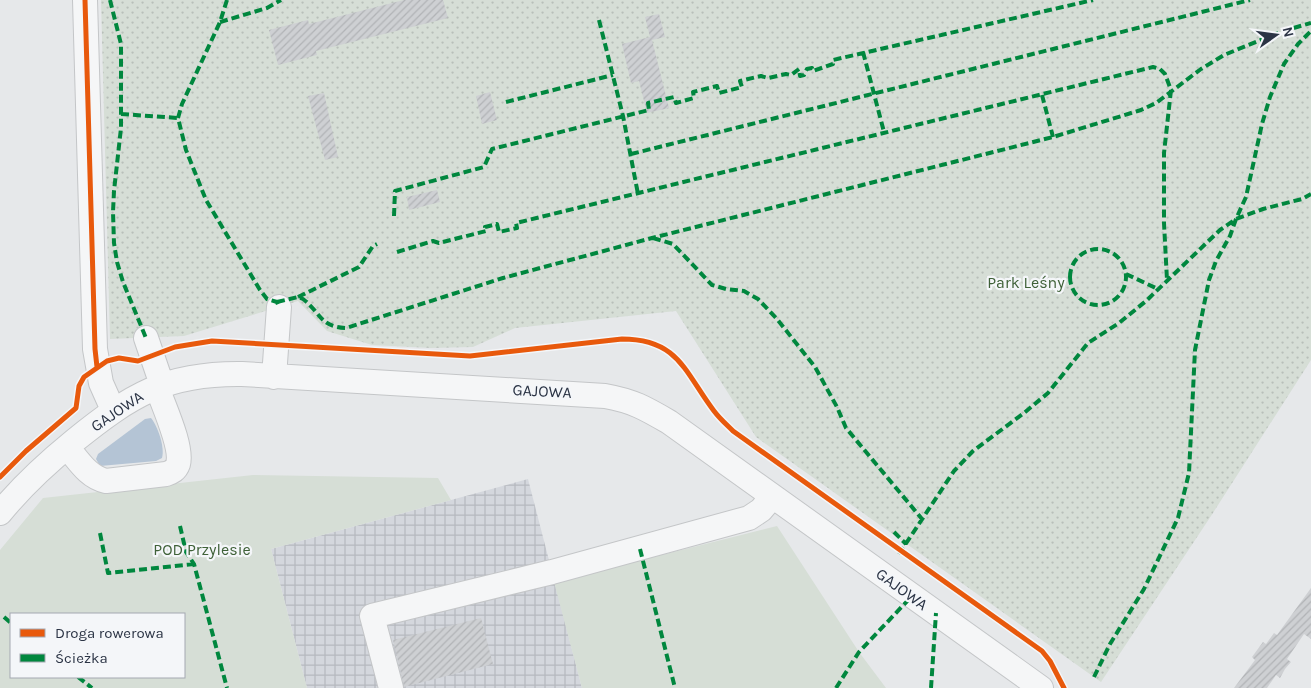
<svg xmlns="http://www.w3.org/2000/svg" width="1311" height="688" viewBox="0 0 1311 688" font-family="Karla,sans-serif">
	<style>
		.industrial { fill: url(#industrial-grid) }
		.green { fill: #d6ded6; fill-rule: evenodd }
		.park { fill: url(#park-dots) }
		.water { fill: #b4c4d5 }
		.building { fill: url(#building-hatch) }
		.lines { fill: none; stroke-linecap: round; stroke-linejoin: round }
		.minor-casing { stroke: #c4c6c8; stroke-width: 26 }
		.minor { stroke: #f5f6f7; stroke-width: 24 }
		.quiet { stroke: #00873e; stroke-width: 4; stroke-dasharray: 8 4; stroke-linecap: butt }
		.cycleway-casing { stroke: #f4f6f9; stroke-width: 8 }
		.cycleway { stroke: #e8590c; stroke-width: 5 }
		.labels { text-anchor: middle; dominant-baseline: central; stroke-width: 4.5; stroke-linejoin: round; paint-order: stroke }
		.park-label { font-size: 16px; fill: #3f6138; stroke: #f4f6f9 }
		.street-label { font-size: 16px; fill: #2b3445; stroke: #f4f6f9 }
	</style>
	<defs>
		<pattern id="industrial-grid" width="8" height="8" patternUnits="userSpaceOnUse" patternTransform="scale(1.25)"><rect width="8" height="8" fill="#d4d7dd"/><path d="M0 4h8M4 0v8" fill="none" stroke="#b6b9bf"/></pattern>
		<pattern id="park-dots" width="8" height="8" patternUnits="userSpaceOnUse" patternTransform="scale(1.25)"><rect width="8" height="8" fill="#d6ded6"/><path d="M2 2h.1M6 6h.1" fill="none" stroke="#b8bfb9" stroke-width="1.8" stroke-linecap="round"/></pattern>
		<pattern id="building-hatch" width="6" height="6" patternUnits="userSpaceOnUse" patternTransform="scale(1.25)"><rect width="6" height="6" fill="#ced0d3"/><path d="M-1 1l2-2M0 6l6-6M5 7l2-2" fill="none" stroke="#b1b3b6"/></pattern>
	</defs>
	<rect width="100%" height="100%" fill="#e6e8ea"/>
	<path class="industrial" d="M 528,479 L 582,688 L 307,688 L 271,549 Z"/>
	<path class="green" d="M 253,475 L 438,478 L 451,500 L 271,549 L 307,688 L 0,688 L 0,550 L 43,498 ZM 11,614 L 184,614 L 184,677 L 11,677 Z
		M 777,526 L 859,652 L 886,688 L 582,688 L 554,582 Z"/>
	<path class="park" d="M 101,0 L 1311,0 L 1311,360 L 1211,516 L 1101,682 L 756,437 L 676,311 L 515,328 L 473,347 L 431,348 L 372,345 L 327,331 L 298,301 L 184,336 L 110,339 Z"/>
	<path class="water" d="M 151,418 C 158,427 165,447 162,458 L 156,461 L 100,466 L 96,459 L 98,454 L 145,419 Z"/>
	<path class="building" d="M 404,0 L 443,0 L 448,18 L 316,51 L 317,55 L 278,65 L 269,30 L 308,20 L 309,24 Z
		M 659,14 L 665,37 L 652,40 L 669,108 L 647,113 L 639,81 L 631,83 L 622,44 L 650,37 L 645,17 Z
		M 490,92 L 497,120 L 482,124 L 476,96 Z
		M 324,93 L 338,157 L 325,160 L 308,96 Z
		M 437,190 L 440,202 L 409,210 L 407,197 Z
		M 1311,588 L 1311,639 L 1304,634 L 1287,659 L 1291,662 L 1285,669 L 1280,678 L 1276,675 L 1267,688 L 1234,688 L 1255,660 L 1252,657 L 1263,642 L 1266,644 L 1274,633 L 1277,635 Z
		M 481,618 L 493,664 L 404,687 L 393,640 Z"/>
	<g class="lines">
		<g class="minor-casing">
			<path id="minor" d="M 85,0 L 95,349 L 101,383 L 113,410
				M 146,338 L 162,385
				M 274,377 L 279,307
				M 67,447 C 79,461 88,477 106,481 L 166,474 C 172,472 176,470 178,464 C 183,447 163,405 157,387
				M 0,513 C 22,486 47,463 74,441 C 131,395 166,373 242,374 L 605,396 C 633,401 645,408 669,422 L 1041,688
				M 391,688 L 372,616 L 552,572 L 749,518 L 761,510 L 772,497"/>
		</g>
		<use href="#minor" class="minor"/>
		<path class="quiet" d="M 110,0 L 121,44 L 121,128 L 114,191 L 113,212 L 114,243 L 117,262 L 123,282 L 146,338
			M 227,0 L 220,22 L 182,104 L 178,118 L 186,150 L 206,200 L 260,290 L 267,299 L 277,302 L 279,307
			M 599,20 L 623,116 L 638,194
			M 220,22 L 267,8 L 281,0
			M 863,52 L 884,132
			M 1042,95 L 1053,137
			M 506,102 L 613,75
			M 121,114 L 178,118
			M 631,154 L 1250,0
			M 394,216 L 395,191 L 484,167 L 492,149 L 649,110 L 648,103 L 674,97 L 676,103 L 694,98 L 693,92 L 717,86 L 719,93 L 742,87 L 740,81 L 761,76 L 768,78 L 786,74 L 791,75 L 799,69 L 800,76 L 804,75 L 807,69 L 812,68 L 813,71 L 833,64 L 833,60 L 1093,0
			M 653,238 L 673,244 L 712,285 L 726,289 L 744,291 L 758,299 L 777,319 L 815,367 L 837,407 L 846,428 L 922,519
			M1070 277a28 28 0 1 1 56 0a28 28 0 1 1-56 0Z
			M 397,252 L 433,241 L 439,243 L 486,231 L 485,227 L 497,224 L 499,232 L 517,228 L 516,223 L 1153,67 L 1160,69 L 1165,74 L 1171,90 L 1164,153 L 1164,223 L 1167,280
			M 1126,274 L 1158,289
			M 298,297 L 359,267 L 373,246 L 377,244
			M 277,302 L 298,297 L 303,299 C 321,313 320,327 346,328 L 503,278 L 652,238 L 1053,137 L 1141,110 L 1156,103 L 1201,69 L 1224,55 L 1283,31 L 1311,23
			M 180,526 L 186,552 L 194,564 L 227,688
			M 894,532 L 906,544
			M 100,533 L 108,573 L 194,564
			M 640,549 L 675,688
			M 899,554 L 954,471 L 973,451 L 1024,413 L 1048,393 L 1088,343 L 1119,323 L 1146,301 L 1220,230 L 1236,219 L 1263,209 L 1302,199 L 1311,194
			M 4,617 L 11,623
			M 78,677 L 92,688
			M 1094,677 L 1110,644 L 1144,589 L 1178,518 L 1189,473 L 1195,350 L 1209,280 L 1216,261 L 1230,236 L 1236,219 L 1246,197 L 1262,124 L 1270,97 L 1284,64 L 1298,44 L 1311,31
			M 836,688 L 859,652 L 912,596
			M 931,688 L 936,613"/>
		<g class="cycleway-casing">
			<path id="cycleway" d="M 85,0 L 95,349 L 97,367
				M 0,477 L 26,451 L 76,408 L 79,386 L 84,377 L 107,361 L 119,358 L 138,361 L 175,347 L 212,341 L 470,356 L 622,339 C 679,339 685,373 714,411 C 720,419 727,425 733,431 L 1042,651 L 1050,661 L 1064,688"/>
		</g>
		<use href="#cycleway" class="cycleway"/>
	</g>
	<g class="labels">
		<g class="park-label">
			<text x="1026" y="282">Park Leśny</text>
			<text x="202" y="549">POD Przylesie</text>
		</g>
		<g class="street-label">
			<text transform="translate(542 391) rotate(3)">GAJOWA</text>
			<text transform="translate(117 411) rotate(-34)">GAJOWA</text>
			<text transform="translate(902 589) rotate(36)">GAJOWA</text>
		</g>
	</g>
	<rect x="10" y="613" width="175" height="65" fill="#f4f6f9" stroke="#a4a8b1"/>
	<rect x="20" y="629" width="25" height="8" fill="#e8590c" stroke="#a4a8b1"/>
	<text x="55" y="638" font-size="15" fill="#2b3445">Droga rowerowa</text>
	<rect x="20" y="654" width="25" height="8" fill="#00873e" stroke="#a4a8b1"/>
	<text x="55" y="663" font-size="15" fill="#2b3445">Ścieżka</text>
	<g transform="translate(1276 35) rotate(76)" stroke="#f4f6f9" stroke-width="4" paint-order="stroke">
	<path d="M0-4L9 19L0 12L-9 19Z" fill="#2b3445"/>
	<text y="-8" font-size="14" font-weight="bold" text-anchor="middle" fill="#2b3445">N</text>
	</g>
</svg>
